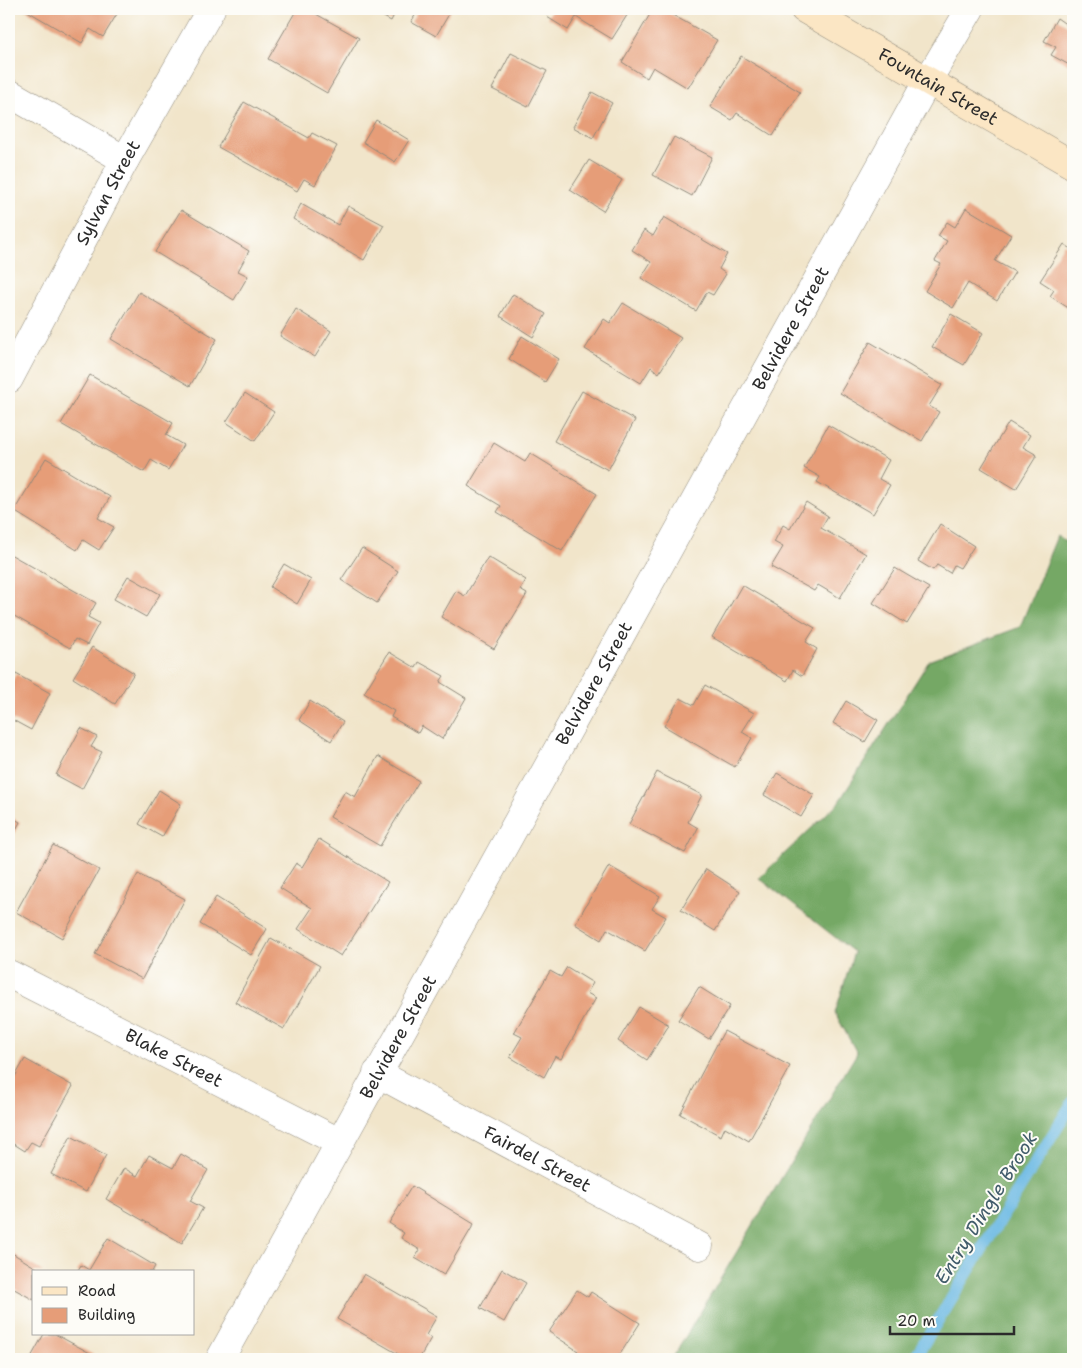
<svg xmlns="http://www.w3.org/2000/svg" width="1082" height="1368" viewBox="0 0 1082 1368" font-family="'Shantell Sans',sans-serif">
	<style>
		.forest { fill: #74a865; stroke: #506a48 }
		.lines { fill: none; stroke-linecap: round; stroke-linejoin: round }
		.stream { stroke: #69b8e3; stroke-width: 12 }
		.building { fill: #e69d78 }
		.street-casing { stroke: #8e887a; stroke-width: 29 }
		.secondary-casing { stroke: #8e887a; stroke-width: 29 }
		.street { stroke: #fff; stroke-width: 28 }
		.secondary { stroke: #fbe6c4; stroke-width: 28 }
		.labels { text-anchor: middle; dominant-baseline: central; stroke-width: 4; stroke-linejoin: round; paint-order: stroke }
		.street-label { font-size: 18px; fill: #2b2b2b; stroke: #fdfcf7 }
		.water-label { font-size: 19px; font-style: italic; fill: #415c6b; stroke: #fdfcf7 }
	</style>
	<rect width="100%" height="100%" fill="#fdfcf7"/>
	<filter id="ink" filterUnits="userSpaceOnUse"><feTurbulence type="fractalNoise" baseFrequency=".02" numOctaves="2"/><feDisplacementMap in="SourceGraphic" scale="10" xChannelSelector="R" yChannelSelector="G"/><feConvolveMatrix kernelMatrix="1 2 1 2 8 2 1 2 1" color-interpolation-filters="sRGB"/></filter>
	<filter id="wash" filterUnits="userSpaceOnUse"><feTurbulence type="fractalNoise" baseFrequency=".0096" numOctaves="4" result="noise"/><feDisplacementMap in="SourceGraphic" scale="20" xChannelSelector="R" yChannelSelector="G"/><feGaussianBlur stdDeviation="1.12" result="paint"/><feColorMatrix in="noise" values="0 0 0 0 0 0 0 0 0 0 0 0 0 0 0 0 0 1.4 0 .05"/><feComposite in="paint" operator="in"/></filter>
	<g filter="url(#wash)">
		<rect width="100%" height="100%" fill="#f1e5ca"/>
		<path class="forest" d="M 1057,536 L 1073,547 L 1073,1359 L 672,1359 L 857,1053 L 835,1013 L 854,952 L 759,878 L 838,803 L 929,661 L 1020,627 Z"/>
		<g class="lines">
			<path class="stream" d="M 914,1359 L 1073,1102"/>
		</g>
		<g id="blocks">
			<path class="building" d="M 24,9 L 120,9 L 103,37 L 90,29 L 82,43 Z
				M 297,9 L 307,9 L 359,38 L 327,93 L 268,59 Z
				M 351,9 L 367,9 L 363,15 Z
				M 369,9 L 397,9 L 391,21 Z
				M 419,9 L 452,9 L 436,36 L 411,22 Z
				M 553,9 L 631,9 L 612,39 L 576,17 L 568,30 L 547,17 Z
				M 653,9 L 662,9 L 717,40 L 688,88 L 653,67 L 647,78 L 622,62 Z
				M 1073,15 L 1073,67 L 1051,55 L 1056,47 L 1044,41 L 1057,18 L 1067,25 Z
				M 511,53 L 547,71 L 528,107 L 492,89 Z
				M 741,56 L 800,92 L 773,136 L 737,113 L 732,120 L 710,107 Z
				M 592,92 L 612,103 L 593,138 L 573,127 Z
				M 244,102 L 309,138 L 312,133 L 337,146 L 315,185 L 304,179 L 297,191 L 218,147 Z
				M 376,120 L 409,140 L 395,162 L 363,142 Z
				M 674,137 L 712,157 L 692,196 L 653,175 Z
				M 589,160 L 622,180 L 603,211 L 570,190 Z
				M 9,180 L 15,184 L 9,195 Z
				M 301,204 L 338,225 L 348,206 L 384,225 L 364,260 L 293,219 Z
				M 966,208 L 1011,235 L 995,261 L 1015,272 L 997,301 L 968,283 L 953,308 L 925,291 L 941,264 L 935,261 L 947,241 L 938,236 L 947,222 L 955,227 Z
				M 181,210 L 249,251 L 238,271 L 248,276 L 234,300 L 155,252 Z
				M 664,217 L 727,254 L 719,269 L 726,274 L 713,295 L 707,292 L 696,311 L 641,278 L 651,262 L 632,250 L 644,230 L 653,236 Z
				M 1064,244 L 1073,250 L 1073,311 L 1050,296 L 1054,290 L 1040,281 Z
				M 139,292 L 217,339 L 190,386 L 111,339 Z
				M 513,294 L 546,314 L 533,337 L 500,316 Z
				M 623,303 L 681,338 L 659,373 L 651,367 L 641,383 L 585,349 L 604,319 L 610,323 Z
				M 296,309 L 331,331 L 315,357 L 280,336 Z
				M 951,314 L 983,333 L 964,365 L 932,347 Z
				M 522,336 L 559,359 L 545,382 L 509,359 Z
				M 870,342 L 942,385 L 929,406 L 939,412 L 922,441 L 840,393 Z
				M 90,375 L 173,423 L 166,435 L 183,445 L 168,470 L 151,460 L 144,472 L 61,424 Z
				M 582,391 L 635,420 L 608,470 L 554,441 Z
				M 245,393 L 274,412 L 255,441 L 226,422 Z
				M 1009,422 L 1030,435 L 1023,447 L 1037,455 L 1016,489 L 981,468 Z
				M 828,425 L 889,460 L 879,479 L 890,485 L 873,514 L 817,482 L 820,477 L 804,468 Z
				M 494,443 L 525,462 L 530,453 L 597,494 L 562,551 L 497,512 L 501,506 L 468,486 Z
				M 46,458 L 110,497 L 98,518 L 114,527 L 99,550 L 83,540 L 77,550 L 14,511 Z
				M 806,502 L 828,516 L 821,528 L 866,554 L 840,598 L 818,585 L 814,591 L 771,567 L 783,547 L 774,542 L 783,525 L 790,529 Z
				M 940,524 L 974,546 L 960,568 L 954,565 L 950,573 L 937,565 L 933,570 L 918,561 Z
				M 362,548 L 398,571 L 377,603 L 341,580 Z
				M 10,554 L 96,603 L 88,617 L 99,623 L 87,645 L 75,639 L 70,648 L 9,613 L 9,556 Z
				M 488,557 L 526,580 L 520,590 L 527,594 L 494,649 L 441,617 L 456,591 L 465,596 Z
				M 284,564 L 311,580 L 297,604 L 270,587 Z
				M 895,568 L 929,588 L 907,624 L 873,603 Z
				M 128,576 L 160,594 L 146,617 L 114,599 Z
				M 742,585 L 815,628 L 806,642 L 817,649 L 802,676 L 793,670 L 787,681 L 712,637 Z
				M 92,647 L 134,673 L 115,704 L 73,678 Z
				M 389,652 L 416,668 L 419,662 L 444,676 L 440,682 L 466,698 L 442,739 L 422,726 L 418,733 L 391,717 L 394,711 L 364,693 Z
				M 16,674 L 50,693 L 31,730 L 9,718 L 9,687 Z
				M 705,685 L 754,713 L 742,732 L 752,738 L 735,767 L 664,726 L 680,698 L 694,705 Z
				M 310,701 L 343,722 L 331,741 L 299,720 Z
				M 846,701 L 878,720 L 865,742 L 833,723 Z
				M 81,728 L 97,737 L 91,747 L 102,752 L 82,789 L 56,775 Z
				M 378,756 L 419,781 L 380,846 L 330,817 L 345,791 L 355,797 Z
				M 657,772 L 702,795 L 688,822 L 698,828 L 685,853 L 629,824 Z
				M 777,773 L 814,795 L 801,817 L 764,795 Z
				M 159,790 L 181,804 L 162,837 L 139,824 Z
				M 9,816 L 20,822 L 9,843 Z
				M 319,839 L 388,882 L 341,956 L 298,929 L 312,908 L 280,888 L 296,863 L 302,867 Z
				M 53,845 L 99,870 L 62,938 L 16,912 Z
				M 609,866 L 660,896 L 652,909 L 666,917 L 645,951 L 607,929 L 601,940 L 575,924 Z
				M 706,869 L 740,891 L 715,931 L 681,910 Z
				M 138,874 L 185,899 L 142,979 L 95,954 Z
				M 216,897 L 267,929 L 251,955 L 200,924 Z
				M 271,938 L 320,966 L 284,1029 L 235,1002 Z
				M 567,967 L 593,983 L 587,993 L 596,998 L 561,1059 L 555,1056 L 544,1077 L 510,1057 L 522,1037 L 514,1033 L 550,971 L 561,977 Z
				M 699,987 L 730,1006 L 709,1039 L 678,1020 Z
				M 639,1007 L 669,1025 L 647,1060 L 618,1041 Z
				M 724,1031 L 790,1066 L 749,1141 L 725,1127 L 721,1136 L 680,1114 Z
				M 25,1059 L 73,1086 L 39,1146 L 31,1142 L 25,1151 L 9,1141 L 9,1087 Z
				M 71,1136 L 106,1155 L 86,1192 L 51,1174 Z
				M 181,1154 L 208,1170 L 190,1201 L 203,1208 L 182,1243 L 106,1199 L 124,1168 L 137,1176 L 149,1155 L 173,1168 Z
				M 412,1186 L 474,1224 L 444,1275 L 415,1258 L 420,1250 L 401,1238 L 404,1233 L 389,1223 Z
				M 108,1238 L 155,1266 L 152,1272 L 77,1272 L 81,1265 L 89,1270 Z
				M 12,1253 L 43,1272 L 34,1272 L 34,1300 L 9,1286 L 9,1258 Z
				M 502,1269 L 526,1283 L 504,1322 L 480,1308 Z
				M 364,1274 L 437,1316 L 426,1335 L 431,1338 L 419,1359 L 407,1359 L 337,1319 Z
				M 577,1290 L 588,1297 L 591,1292 L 640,1323 L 617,1359 L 572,1359 L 578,1351 L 549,1332 Z
				M 44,1334 L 55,1334 L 101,1359 L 30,1359 Z"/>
		</g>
	</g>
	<g filter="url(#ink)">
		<use href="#blocks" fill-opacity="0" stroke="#8e887a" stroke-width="1"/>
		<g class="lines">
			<g class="street-casing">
				<g id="street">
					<path d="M 9,93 L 125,160"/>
					<path id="s1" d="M 9,379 L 125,160 L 211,9"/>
					<path id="s2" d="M 9,974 L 339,1142"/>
					<path id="s3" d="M 377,1073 L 699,1246"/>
					<path id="s4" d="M 220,1359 L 927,82 L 970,9"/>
				</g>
			</g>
			<g class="secondary-casing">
				<g id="secondary">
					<path id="s5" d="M 804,9 L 1073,165"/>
				</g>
			</g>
			<use href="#street" class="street"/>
			<use href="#secondary" class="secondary"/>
		</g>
	</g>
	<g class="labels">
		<g class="street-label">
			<text stroke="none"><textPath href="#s5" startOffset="155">Fountain Street</textPath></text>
			<text stroke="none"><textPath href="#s1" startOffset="211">Sylvan Street</textPath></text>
			<text stroke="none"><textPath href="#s4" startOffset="1178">Belvidere Street</textPath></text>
			<text stroke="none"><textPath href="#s4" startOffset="772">Belvidere Street</textPath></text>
			<text stroke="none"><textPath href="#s4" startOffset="368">Belvidere Street</textPath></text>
			<text stroke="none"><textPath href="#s2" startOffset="185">Blake Street</textPath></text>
			<text stroke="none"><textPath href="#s3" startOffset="182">Fairdel Street</textPath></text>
		</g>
		<g class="water-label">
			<text transform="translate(986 1208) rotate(-58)">Entry Dingle Brook</text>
		</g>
	</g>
	<rect width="1082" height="1368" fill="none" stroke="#fdfcf7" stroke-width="30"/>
	<rect x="32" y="1270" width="162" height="65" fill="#fdfcf7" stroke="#a9a8a5"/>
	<rect x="42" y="1287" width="25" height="8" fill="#fbe6c4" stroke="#a9a8a5"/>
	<text x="78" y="1296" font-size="15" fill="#2b2b2b">Road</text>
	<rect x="42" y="1308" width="25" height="15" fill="#e69d78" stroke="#a9a8a5"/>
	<text x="78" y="1320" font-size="15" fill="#2b2b2b">Building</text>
	<path d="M890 1326v8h124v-8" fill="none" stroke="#2b2b2b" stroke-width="2.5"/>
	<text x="897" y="1326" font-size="15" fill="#2b2b2b" stroke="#fdfcf7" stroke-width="4" paint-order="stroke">20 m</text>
</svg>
